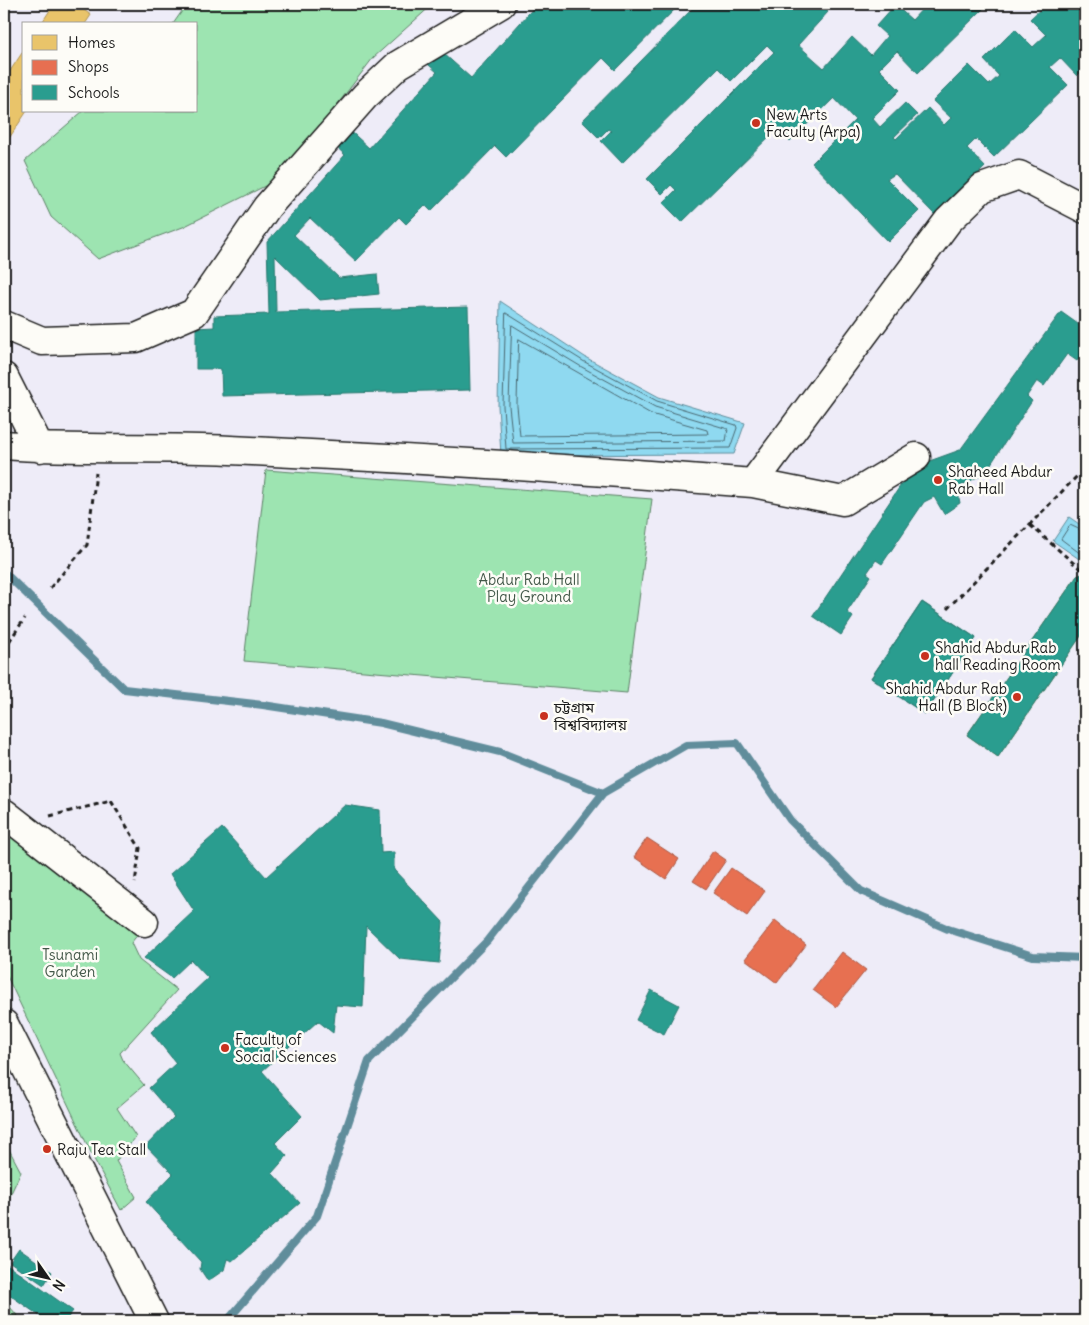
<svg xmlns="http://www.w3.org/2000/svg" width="1089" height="1325" viewBox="0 0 1089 1325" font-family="Delius,'Noto Sans Bengali',sans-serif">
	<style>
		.built { fill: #eeecf8; fill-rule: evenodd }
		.green { fill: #9de4b1; stroke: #5c8066 }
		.water { fill: #8fd9f0; stroke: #618d9b }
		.homes { fill: #e9c46a; stroke: #ac9253 }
		.shops { fill: #e76f51; stroke: #aa5641 }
		.schools { fill: #2a9d8f; stroke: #26766c }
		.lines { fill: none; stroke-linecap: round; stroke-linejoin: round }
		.shore { stroke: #4a6871; stroke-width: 1 }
		.stream { stroke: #618d9b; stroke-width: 8 }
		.minor-casing { stroke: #1c1c1c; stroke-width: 31 }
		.path { stroke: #1c1c1c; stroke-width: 3; stroke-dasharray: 5 4; stroke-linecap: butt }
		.minor { stroke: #fdfcf7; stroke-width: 28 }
		.poi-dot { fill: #c8321e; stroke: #fdfcf7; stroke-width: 2 }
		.labels { text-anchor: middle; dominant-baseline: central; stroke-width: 5; stroke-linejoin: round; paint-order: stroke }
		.poi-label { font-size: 15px; fill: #1c1c1c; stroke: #fdfcf7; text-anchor: start }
		.park-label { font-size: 15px; fill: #435849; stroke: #fdfcf7 }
	</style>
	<rect width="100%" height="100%" fill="#fdfcf7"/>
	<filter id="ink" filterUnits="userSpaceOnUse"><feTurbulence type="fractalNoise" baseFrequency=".02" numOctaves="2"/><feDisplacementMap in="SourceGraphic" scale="10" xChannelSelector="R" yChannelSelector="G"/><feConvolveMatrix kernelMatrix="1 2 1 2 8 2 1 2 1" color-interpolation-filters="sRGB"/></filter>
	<g filter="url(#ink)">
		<path class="built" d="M 4,4 L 1085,4 L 1085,1321 L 4,1321 ZM 24,24 L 196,24 L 196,111 L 24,111 Z"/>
		<path class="green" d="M 187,4 L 433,4 L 373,58 L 281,178 L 183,227 L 98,259 L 51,217 L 25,161 L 83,111 L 196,111 L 196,24 L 173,24 Z
			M 266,470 L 652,499 L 627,693 L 244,661 Z
			M 4,831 L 12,833 L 139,933 L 131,943 L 139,960 L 177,990 L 120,1053 L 123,1060 L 144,1085 L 117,1108 L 136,1137 L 116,1161 L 136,1197 L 121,1210 L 94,1159 L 4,970 Z
			M 4,1140 L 21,1172 L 4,1208 Z
			M 4,1300 L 22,1321 L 4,1321 Z"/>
		<path class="water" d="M 500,301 L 585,357 L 659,397 L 745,423 L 734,454 L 501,455 L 498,406 Z
			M 1069,517 L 1085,528 L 1085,563 L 1053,541 Z"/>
		<path class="homes" d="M 54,4 L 75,4 L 91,15 L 85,24 L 41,24 Z
			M 24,50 L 24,111 L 27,111 L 4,146 L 4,80 Z
			M 1085,573 L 1085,630 L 998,757 L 967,735 L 1077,576 Z"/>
		<path class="shops" d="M 647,838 L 679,859 L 666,879 L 634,857 Z
			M 713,851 L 726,860 L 706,889 L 693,881 Z
			M 731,868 L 765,891 L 747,916 L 713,893 Z
			M 775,920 L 806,945 L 777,983 L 745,959 Z
			M 842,952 L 866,970 L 836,1007 L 813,990 Z"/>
		<path class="schools" d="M 537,4 L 680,4 L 615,70 L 603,58 L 506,157 L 495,146 L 431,211 L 425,205 L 406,224 L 399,217 L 356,261 L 310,218 L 294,235 L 339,278 L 377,274 L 379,294 L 320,300 L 275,256 L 276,312 L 468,307 L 470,390 L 222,396 L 221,369 L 196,369 L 196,328 L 214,327 L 214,316 L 269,314 L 267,242 L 345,155 L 331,142 L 345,126 L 369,148 L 437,72 L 422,59 L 434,45 L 471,78 Z
			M 697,4 L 820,4 L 828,12 L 798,45 L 824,68 L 852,37 L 871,55 L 887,36 L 876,26 L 895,5 L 912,20 L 927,4 L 980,4 L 984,8 L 918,73 L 897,51 L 879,69 L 900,90 L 872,118 L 880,127 L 905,103 L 917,115 L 894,137 L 896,139 L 928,108 L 944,125 L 951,118 L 933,101 L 969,65 L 989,85 L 999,76 L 984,60 L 1015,29 L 1033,47 L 1046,35 L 1030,19 L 1046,4 L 1085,4 L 1085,68 L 1077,76 L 1060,58 L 1050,67 L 1068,85 L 994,157 L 976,139 L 967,148 L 985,167 L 935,215 L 895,174 L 887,179 L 919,211 L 888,242 L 812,163 L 855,120 L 834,98 L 790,141 L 778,128 L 682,222 L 663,203 L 676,190 L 671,185 L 662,194 L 647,179 L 774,52 L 767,45 L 731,81 L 718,68 L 622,163 L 601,141 L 611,131 L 608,129 L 599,138 L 582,121 Z
			M 1061,312 L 1085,329 L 1085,350 L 1077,361 L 1067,354 L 1044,386 L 1037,381 L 1027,396 L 1032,401 L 985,473 L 957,488 L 960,503 L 944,514 L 934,497 L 924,502 L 882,564 L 876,560 L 867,573 L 871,576 L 847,612 L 853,617 L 841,635 L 813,616 L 913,467 L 960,450 Z
			M 1085,418 L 1085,432 L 1079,428 Z
			M 1085,418 L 1085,432 L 1079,428 Z
			M 1085,573 L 1085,630 L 998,757 L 967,735 L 1077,576 Z
			M 922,602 L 976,638 L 925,714 L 871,678 Z
			M 922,602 L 976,638 L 925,714 L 871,678 Z
			M 345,805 L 380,810 L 381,853 L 394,852 L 394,870 L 443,922 L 439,963 L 400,959 L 366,926 L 363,1007 L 336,1005 L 333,1033 L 318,1021 L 262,1071 L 302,1116 L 275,1143 L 287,1156 L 272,1173 L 300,1203 L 232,1261 L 227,1259 L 224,1270 L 208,1281 L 200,1269 L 201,1262 L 146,1202 L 173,1174 L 146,1146 L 174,1117 L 149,1088 L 176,1063 L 151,1032 L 208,978 L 191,960 L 172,978 L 144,958 L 194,911 L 170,874 L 222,828 L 266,877 Z
			M 651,990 L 679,1005 L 664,1034 L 636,1020 Z
			M 19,1249 L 52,1272 L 44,1285 L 10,1262 Z
			M 4,1262 L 73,1311 L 65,1321 L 47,1321 L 4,1291 Z"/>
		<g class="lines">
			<path class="shore" d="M 506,313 L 583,361 L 657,401 L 736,425 L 737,428 L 730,448 L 506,449 L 503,406 Z
				M 512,325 L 580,366 L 655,407 L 728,429 L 726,441 L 513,443 L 509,406 Z
				M 519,339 L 651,414 L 707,430 L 708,434 L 520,436 L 517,406 Z
				M 1085,532 L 1070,525 L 1061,539 L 1085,557"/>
			<path class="stream" d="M 4,572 L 124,689 L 263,705 L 381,723 L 500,752 L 603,793 L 686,745 L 737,743 L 790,820 L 861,891 L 948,929 L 1033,956 L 1085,958
				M 227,1321 L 317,1216 L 369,1061 L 487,941 L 603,793"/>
			<g class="minor-casing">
				<path id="minor" d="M 4,325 L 42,341 L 136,338 L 194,313 L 267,207 L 365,96 L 398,65 L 501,4
					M 4,377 L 40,448
					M 4,445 C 79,451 155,446 230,450 C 405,458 579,469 753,483 L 948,221 L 982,188 L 1019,175 L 1085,209
					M 753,483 L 843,501 L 916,457
					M 4,813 L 144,922
					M 4,1024 L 154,1321"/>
			</g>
			<path class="path" d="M 1030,525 L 1085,573
				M 50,588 L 87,545 L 96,473
				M 947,609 L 1085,468
				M 4,649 L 25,618
				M 50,816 L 111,801 L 140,848 L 135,883
				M 789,1321 L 865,1316"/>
			<use href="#minor" class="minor"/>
		</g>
	</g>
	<g class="poi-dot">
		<circle cx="756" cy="123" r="5"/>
		<circle cx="938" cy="480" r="5"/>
		<circle cx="925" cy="656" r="5"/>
		<circle cx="1017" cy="697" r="5"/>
		<circle cx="544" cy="716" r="5"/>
		<circle cx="225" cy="1048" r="5"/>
		<circle cx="47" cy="1149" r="5"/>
	</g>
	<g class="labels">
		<g class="poi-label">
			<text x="766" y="114">New Arts<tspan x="766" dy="17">Faculty (Arpa)</tspan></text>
			<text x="948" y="471">Shaheed Abdur<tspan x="948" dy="17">Rab Hall</tspan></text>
			<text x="935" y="647">Shahid Abdur Rab<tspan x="935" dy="17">hall Reading Room</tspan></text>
			<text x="1007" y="688" text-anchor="end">Shahid Abdur Rab<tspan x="1007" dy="17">Hall (B Block)</tspan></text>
			<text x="554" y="707">চট্টগ্রাম<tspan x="554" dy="17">বিশ্ববিদ্যালয়</tspan></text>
			<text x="235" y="1039">Faculty of<tspan x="235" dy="17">Social Sciences</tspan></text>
			<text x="57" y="1149">Raju Tea Stall</text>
		</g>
		<g class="park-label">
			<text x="529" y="579">Abdur Rab Hall<tspan x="529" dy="17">Play Ground</tspan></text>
			<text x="70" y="954">Tsunami<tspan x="70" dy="17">Garden</tspan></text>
		</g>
	</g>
	<rect width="1089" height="1325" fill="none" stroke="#fdfcf7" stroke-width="20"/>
	<rect x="10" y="10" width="1069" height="1305" fill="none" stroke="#1c1c1c" stroke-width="2" filter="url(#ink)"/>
	<rect x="22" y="22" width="175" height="90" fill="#fdfcf7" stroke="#a3a29f"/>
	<rect x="32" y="35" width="25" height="15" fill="#e9c46a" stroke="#a3a29f"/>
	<text x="68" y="48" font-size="15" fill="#1c1c1c">Homes</text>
	<rect x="32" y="60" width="25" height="15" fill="#e76f51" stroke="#a3a29f"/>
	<text x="68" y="72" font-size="15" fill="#1c1c1c">Shops</text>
	<rect x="32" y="85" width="25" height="15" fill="#2a9d8f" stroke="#a3a29f"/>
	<text x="68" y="98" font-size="15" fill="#1c1c1c">Schools</text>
	<g transform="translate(48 1278) rotate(124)" stroke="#fdfcf7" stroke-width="4" paint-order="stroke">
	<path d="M0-4L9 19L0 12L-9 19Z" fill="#1c1c1c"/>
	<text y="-8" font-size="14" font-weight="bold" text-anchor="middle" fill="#1c1c1c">N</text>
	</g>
</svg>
